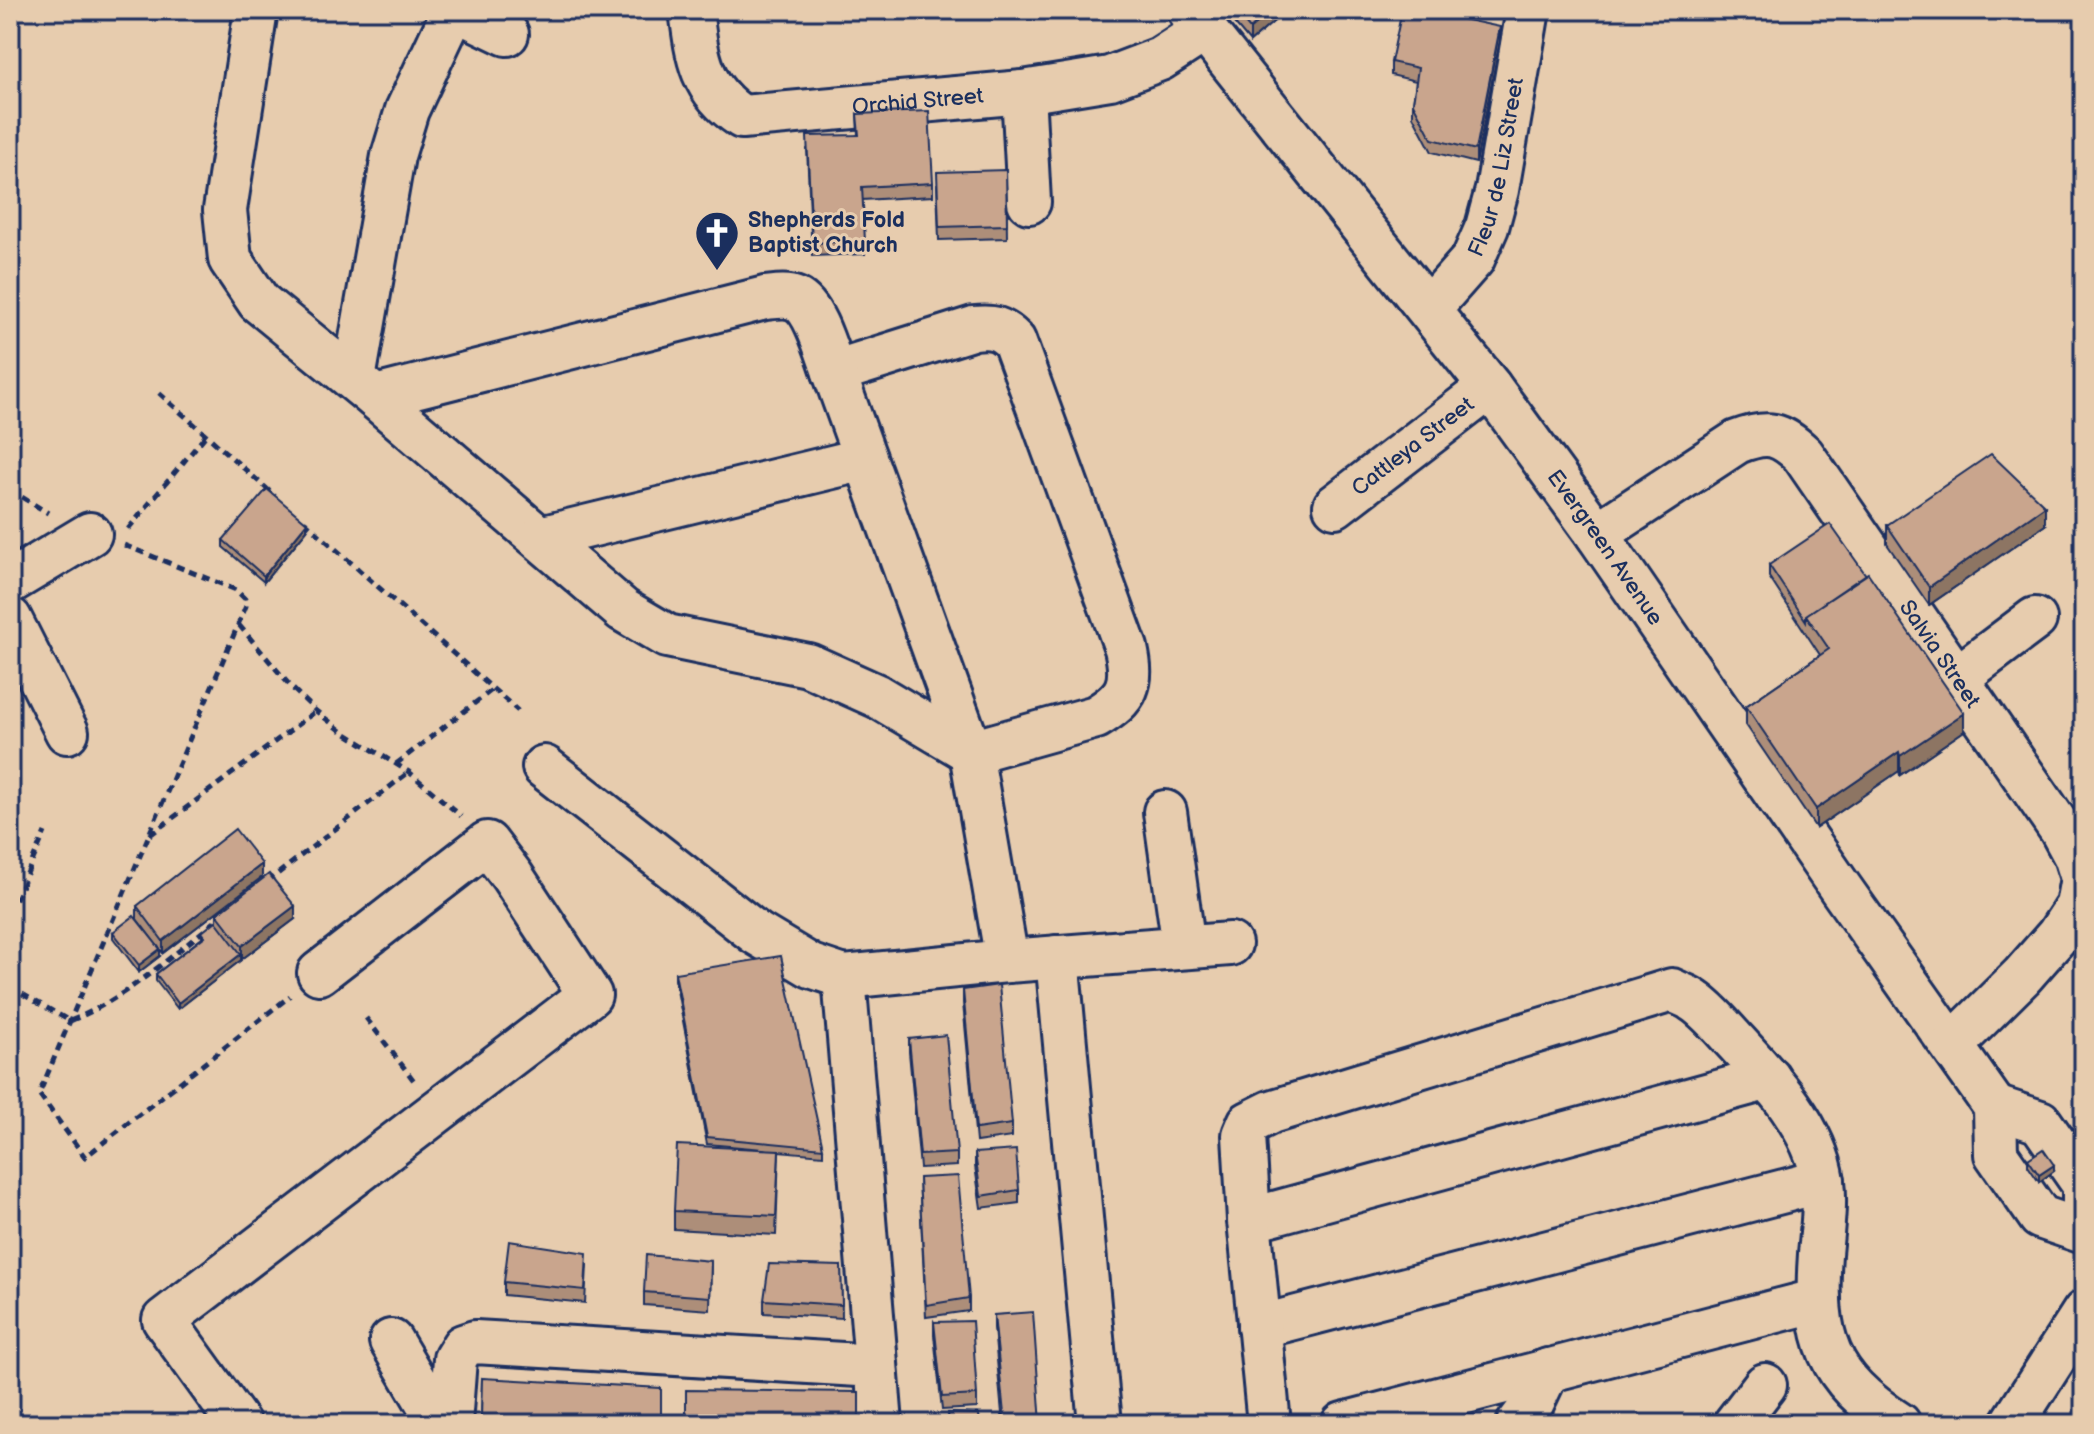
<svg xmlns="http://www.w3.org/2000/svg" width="2094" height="1434" viewBox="0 0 2094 1434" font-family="'Balsamiq Sans',sans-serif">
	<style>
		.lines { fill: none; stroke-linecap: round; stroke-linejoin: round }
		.stream { stroke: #6993bd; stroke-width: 11 }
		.minor-casing { stroke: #1b2f5e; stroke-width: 48 }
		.path { stroke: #1b2f5e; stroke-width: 5; stroke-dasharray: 8 6; stroke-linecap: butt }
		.minor { stroke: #e7ccae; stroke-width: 42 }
		.wall { fill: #ad8e79; stroke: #1b2f5e; stroke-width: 2 }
		.shaded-wall { fill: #8d7463; stroke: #1b2f5e; stroke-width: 2 }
		.building { fill: #c9a58d; stroke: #1b2f5e; stroke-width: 2 }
		.labels { text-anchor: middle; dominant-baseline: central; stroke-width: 6; stroke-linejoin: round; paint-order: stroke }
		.street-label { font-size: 22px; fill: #1b2f5e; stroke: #e7ccae }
		.poi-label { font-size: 22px; font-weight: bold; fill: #1b2f5e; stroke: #e7ccae; text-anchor: start }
	</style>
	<rect width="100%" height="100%" fill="#e7ccae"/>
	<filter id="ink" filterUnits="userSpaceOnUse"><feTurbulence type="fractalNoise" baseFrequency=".0125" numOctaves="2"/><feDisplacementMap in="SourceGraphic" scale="16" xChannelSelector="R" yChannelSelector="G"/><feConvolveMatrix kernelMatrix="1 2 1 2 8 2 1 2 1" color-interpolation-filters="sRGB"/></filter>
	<g filter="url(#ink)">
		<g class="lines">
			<path class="stream" d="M 2078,10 L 2084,14"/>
			<g class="minor-casing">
				<g id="minor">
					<path d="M 256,10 L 225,210 L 230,259 L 259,302 L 375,397 L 623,610 L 667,636 L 808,665 L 877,696 L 971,752 L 1096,717 C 1128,698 1134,684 1126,648 L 1014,341 C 1001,328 993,326 974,328 L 834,372"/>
					<path d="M 457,10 L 507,34"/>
					<path id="s1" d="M 691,10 C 697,57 700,89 742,117 L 1023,92 L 1110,78 L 1160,59 L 1205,30"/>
					<path id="s2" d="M 1189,10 L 1490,387 L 1597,534 L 1841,889 L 1995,1107 L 1996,1154 L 2040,1217 L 2084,1232"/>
					<path d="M 1023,92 L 1029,202"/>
					<path id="s3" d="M 1429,309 L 1473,259 L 1487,227 L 1497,190 L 1528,10"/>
					<path d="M 354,379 L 393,156 L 407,110 L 454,10"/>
					<path d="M 375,397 L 765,298 C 775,297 787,295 796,299 C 815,308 827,353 834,372 L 971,752 L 1007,961"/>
					<path id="s4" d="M 1335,506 L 1490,387"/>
					<path id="s5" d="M 1597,534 L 1737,442 C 1768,430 1780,433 1803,455 L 2061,830 L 2075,856 L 2082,878 L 2077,906 L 2058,935 L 2022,976 L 1952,1045"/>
					<path d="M 540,538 L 865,459"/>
					<path d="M 10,582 L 90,534"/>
					<path d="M 10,619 L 67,732"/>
					<path d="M 1958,677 L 2035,619"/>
					<path d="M 544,767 L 756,933 L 811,966 L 844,977 L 1007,961 L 1230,944"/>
					<path d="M 1165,812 L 1184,947"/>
					<path d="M 1057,957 L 1100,1424"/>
					<path d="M 844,977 L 881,1424"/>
					<path d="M 1995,1107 L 2040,1122 L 2084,1185 L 2084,1203"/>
					<path d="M 1249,1220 L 1769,1078"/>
					<path d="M 1259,1327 L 1823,1181"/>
					<path d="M 391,1341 L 440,1424"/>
					<path d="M 239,1424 L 164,1320 L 590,995 L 512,876 L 487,843 L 319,973"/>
					<path d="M 450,1424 L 455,1359 L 463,1346 L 475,1342 L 876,1366"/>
					<path d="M 1269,1424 L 1249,1220 L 1244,1135 L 1249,1123 L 1271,1112 L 1672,990 C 1679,994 1688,996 1694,1001 C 1709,1011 1721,1026 1733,1039 C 1769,1078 1815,1126 1823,1181 C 1826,1205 1822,1231 1820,1254 C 1814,1338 1826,1377 1899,1424"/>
					<path d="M 1343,1424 L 1819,1300"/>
					<path d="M 1518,1424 L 1530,1408 L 1548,1370"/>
					<path d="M 1735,1424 L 1765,1385"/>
					<path d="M 2012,1424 L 2084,1312"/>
				</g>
			</g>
			<path class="path" d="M 159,393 L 275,496
				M 10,490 L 48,513
				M 304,521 L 518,711
				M 128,529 L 206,435
				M 124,545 L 236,590 L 245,599 L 246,606 L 39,1094 L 85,1157 L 290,996
				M 239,625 L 292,688 L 316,711 L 343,732 L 409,772 L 461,816
				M 396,764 L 493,689
				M 150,835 L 316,711
				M 267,882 L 409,772
				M 10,913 L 45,832
				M 10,987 L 70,1021 C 126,999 173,954 221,917
				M 366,1018 L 415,1082"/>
			<use href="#minor" class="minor"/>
		</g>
		<path class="wall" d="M 1223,10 L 1287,10 L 1250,42 Z
			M 1500,40 L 1476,163 L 1432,152 L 1413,116 L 1413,103 L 1416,81 L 1391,75 L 1391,62 Z
			M 857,114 L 933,183 L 933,196 L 862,200 L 865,254 L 812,256 L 807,149 L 858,135 Z
			M 1006,170 L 1007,238 L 939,240 L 937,185 Z
			M 1887,525 L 2045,525 L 1929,605 L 1887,544 Z
			M 307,530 L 264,582 L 223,547 L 223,540 Z
			M 1769,565 L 1964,731 L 1900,775 L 1899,771 L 1816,828 L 1746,725 L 1746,706 L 1820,655 L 1769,577 Z
			M 262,877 L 163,953 L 137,919 L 137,906 Z
			M 217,914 L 295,919 L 242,959 L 241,958 L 241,960 L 178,1009 L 156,981 L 156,974 L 202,938 L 202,932 L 217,922 Z
			M 113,932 L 160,956 L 139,972 L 113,938 Z
			M 675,973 L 823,1148 L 823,1155 L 779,1151 L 776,1235 L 674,1229 L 674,1211 L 763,1149 L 707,1144 L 675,980 Z
			M 963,990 L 1012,1124 L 1012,1137 L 976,1142 L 963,1003 Z
			M 909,1039 L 957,1153 L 957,1166 L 920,1168 L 909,1052 Z
			M 975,1153 L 1019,1190 L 1019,1203 L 981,1208 L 975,1166 Z
			M 2028,1159 L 2054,1171 L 2039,1182 L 2028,1166 Z
			M 919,1178 L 969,1298 L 969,1311 L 926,1317 Z
			M 711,1261 L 710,1310 L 644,1305 L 644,1292 Z
			M 587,1265 L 585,1303 L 504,1295 L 504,1282 Z
			M 841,1266 L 842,1318 L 764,1313 L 764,1300 Z
			M 994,1315 L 1041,1424 L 1003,1424 L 994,1328 Z
			M 934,1322 L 977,1395 L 977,1408 L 942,1410 L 934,1335 Z
			M 482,1378 L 661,1424 L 481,1424 Z"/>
		<path class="shaded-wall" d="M 1272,10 L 1287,10 L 1250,42 L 1250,29 Z
			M 1500,27 L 1500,40 L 1476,163 L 1476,150 Z
			M 2045,506 L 2045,525 L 1929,605 L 1929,587 Z
			M 307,523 L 307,530 L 264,582 L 264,576 Z
			M 1964,713 L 1964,731 L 1900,775 L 1900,756 Z
			M 1899,752 L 1899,771 L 1816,828 L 1816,809 Z
			M 262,864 L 262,877 L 163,953 L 163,941 Z
			M 295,906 L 295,919 L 242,959 L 242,946 Z
			M 160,949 L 160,956 L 139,972 L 139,965 Z
			M 241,954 L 241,960 L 178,1009 L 178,1003 Z
			M 2054,1165 L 2054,1171 L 2039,1182 L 2039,1175 Z"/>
		<path class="building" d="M 1234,10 L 1272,10 L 1250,29 Z
			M 1402,10 L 1420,10 L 1500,27 L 1476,150 L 1432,139 L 1413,103 L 1418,68 L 1391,62 Z
			M 929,111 L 933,183 L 862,187 L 865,241 L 812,243 L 807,136 L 859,135 L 857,114 Z
			M 1006,170 L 1007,225 L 939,227 L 937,172 Z
			M 1991,454 L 2045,506 L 1929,587 L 1887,525 Z
			M 267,489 L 307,523 L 264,576 L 223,540 Z
			M 1830,524 L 1866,575 L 1806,615 L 1806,621 L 1769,565 Z
			M 1868,573 L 1964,713 L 1900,756 L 1899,752 L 1816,809 L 1746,706 L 1829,649 L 1806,615 Z
			M 235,829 L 262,864 L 163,941 L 137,906 Z
			M 269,874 L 295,906 L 242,946 L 217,914 Z
			M 134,916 L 160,949 L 139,965 L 113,932 Z
			M 216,921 L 241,954 L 178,1003 L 156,974 L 205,936 L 202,932 Z
			M 781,956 L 823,1148 L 707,1137 L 675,973 Z
			M 999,985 L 1012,1124 L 976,1129 L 963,990 Z
			M 946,1035 L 957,1153 L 920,1155 L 909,1039 Z
			M 677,1145 L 779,1150 L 776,1216 L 674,1211 Z
			M 2043,1149 L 2054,1165 L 2039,1175 L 2028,1159 Z
			M 1016,1150 L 1019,1190 L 981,1196 L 975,1153 Z
			M 958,1176 L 969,1298 L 926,1305 L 919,1178 Z
			M 509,1241 L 587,1253 L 585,1290 L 504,1282 Z
			M 646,1255 L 711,1261 L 710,1297 L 644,1292 Z
			M 769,1264 L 841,1266 L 842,1305 L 764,1300 Z
			M 1033,1312 L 1041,1424 L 1005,1424 L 994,1315 Z
			M 972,1321 L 977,1395 L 942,1397 L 934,1322 Z
			M 482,1378 L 661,1388 L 661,1424 L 614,1424 L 481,1419 Z
			M 686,1390 L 859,1392 L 859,1424 L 686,1424 Z
			M 948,1413 L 979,1414 L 980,1424 L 949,1424 Z"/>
	</g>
	<defs>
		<g id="church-pin" transform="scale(2.3)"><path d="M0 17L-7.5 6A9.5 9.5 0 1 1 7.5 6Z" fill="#1b2f5e" stroke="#e7ccae"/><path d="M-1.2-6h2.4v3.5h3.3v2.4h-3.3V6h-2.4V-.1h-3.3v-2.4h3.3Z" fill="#fff"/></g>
	</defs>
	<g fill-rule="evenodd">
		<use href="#church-pin" x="717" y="233"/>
	</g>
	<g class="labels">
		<g class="street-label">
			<text stroke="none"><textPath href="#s1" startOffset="300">Orchid Street</textPath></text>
			<text stroke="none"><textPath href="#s3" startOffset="162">Fleur de Liz Street</textPath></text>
			<text stroke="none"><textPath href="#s4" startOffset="98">Cattleya Street</textPath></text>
			<text stroke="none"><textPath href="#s2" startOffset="680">Evergreen Avenue</textPath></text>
			<text stroke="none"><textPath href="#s5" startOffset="482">Salvia Street</textPath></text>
		</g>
		<g class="poi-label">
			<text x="748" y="220">Shepherds Fold<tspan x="748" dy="25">Baptist Church</tspan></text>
		</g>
	</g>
	<rect width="2094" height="1434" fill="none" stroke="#e7ccae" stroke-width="40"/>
	<rect x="20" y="20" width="2054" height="1394" fill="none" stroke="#1b2f5e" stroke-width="3" filter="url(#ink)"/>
</svg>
